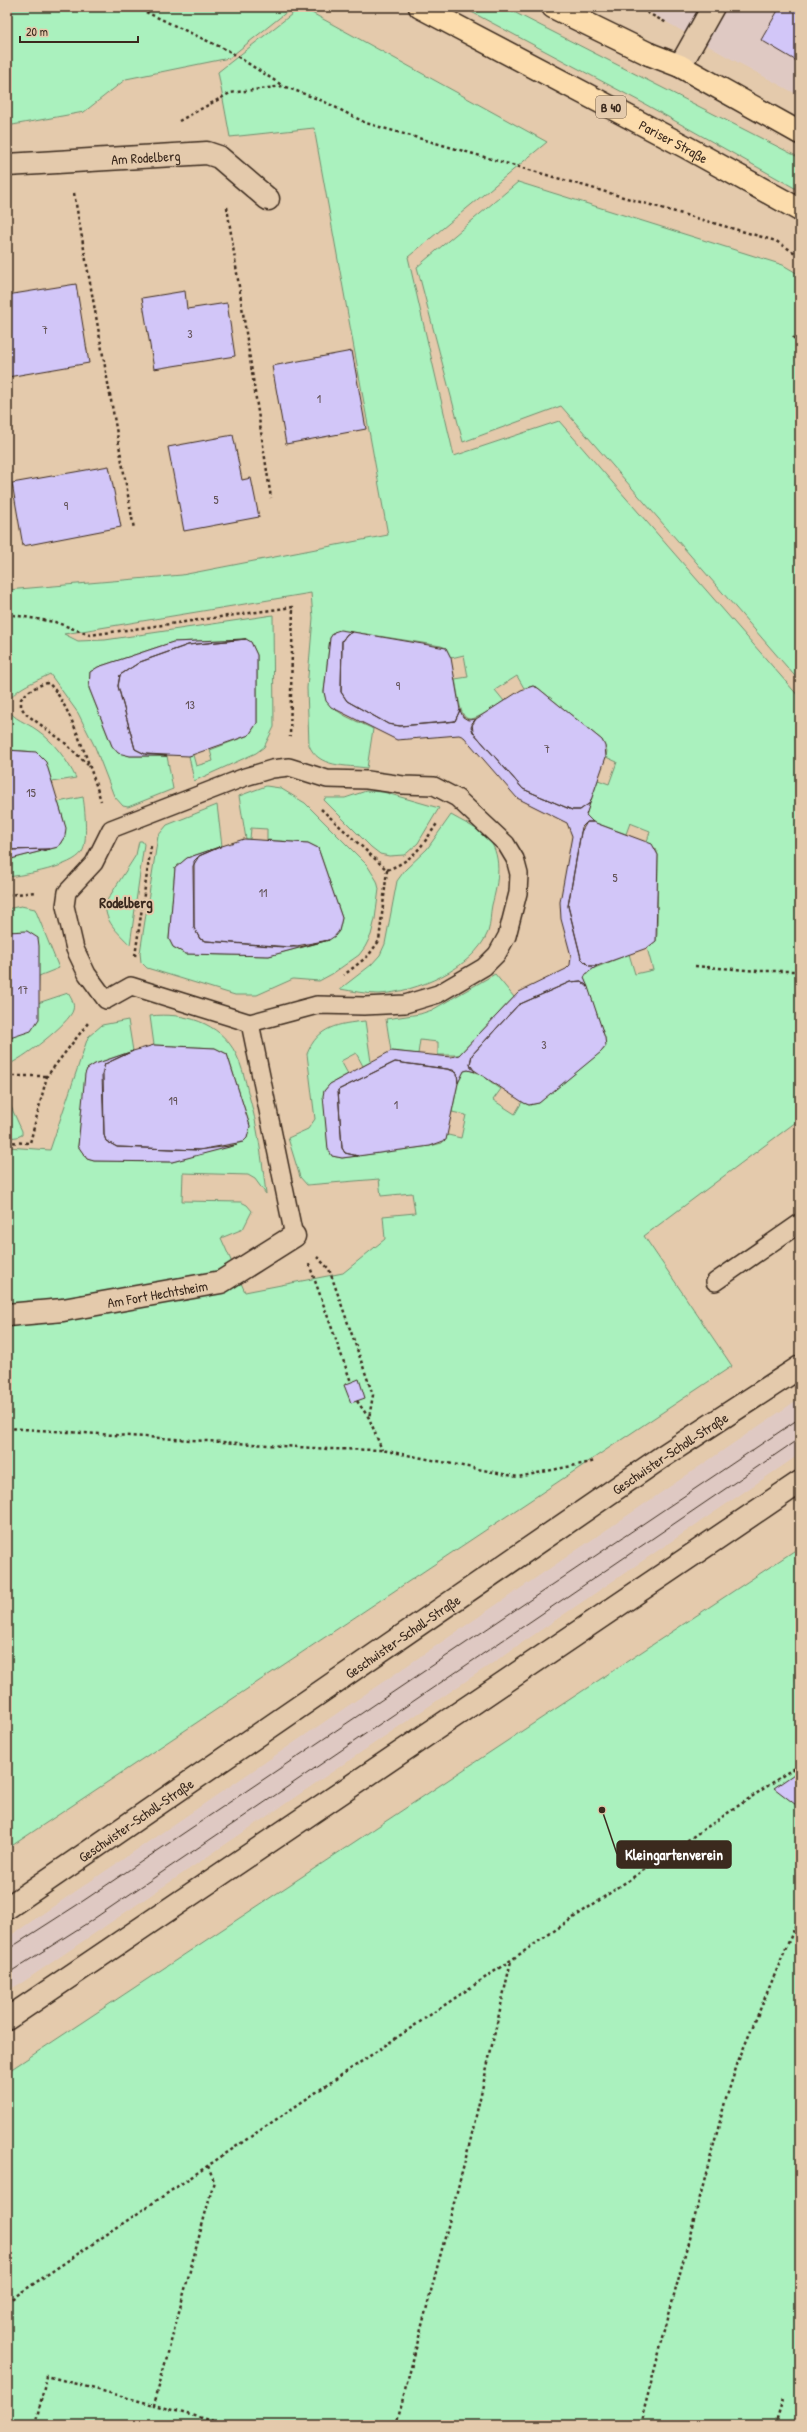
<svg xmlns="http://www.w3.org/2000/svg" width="807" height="2432" viewBox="0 0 807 2432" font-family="'Patrick Hand',sans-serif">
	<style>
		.built { fill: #dfc9c3 }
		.green { fill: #aaf1be; stroke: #728e6e }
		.building { fill: #d2c6f8; stroke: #3b2a1e }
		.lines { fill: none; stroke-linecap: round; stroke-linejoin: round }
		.service-casing { stroke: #3b2a1e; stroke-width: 20 }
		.minor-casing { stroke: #3b2a1e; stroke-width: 25 }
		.secondary-casing { stroke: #3b2a1e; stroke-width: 25 }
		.primary-casing { stroke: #3b2a1e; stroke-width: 25 }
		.trunk-casing { stroke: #3b2a1e; stroke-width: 25 }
		.path { stroke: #3b2a1e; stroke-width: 2.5; stroke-dasharray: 3 3; stroke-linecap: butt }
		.service { stroke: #e4caac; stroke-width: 17 }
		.minor { stroke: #e4caac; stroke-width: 22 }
		.secondary { stroke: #e4caac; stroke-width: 22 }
		.primary { stroke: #fcdcac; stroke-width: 22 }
		.trunk { stroke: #fcdcac; stroke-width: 22 }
		.tram { stroke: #3b2a1e; stroke-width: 1 }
		.labels { text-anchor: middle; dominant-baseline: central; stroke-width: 4; stroke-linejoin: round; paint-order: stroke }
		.number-label { font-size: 12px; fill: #615154 }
		.shield { fill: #e4caac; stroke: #6e5a49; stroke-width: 1 }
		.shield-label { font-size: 13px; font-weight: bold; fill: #3b2a1e }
		.street-label { font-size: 14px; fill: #3b2a1e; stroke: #e4caac }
		.neighbourhood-label { font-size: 15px; font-weight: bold; fill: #3b2a1e; stroke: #e4caac }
		.leader { fill: none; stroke: #3b2a1e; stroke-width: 1.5 }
		.callout-dot { fill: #3b2a1e; stroke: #e4caac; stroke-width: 1.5 }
		.callout { fill: #3b2a1e; stroke: #3b2a1e; stroke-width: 1.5 }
		.callout-label { font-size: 15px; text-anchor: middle; font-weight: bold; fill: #fff }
	</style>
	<rect width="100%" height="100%" fill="#e4caac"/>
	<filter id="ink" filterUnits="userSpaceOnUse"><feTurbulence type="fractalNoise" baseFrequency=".025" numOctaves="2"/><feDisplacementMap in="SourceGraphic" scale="8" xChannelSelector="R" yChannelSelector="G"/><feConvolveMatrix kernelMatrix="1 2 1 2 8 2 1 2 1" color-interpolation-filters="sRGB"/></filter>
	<g filter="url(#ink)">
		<path class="built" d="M 640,7 L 800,7 L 800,96 L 726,56 Z
			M 800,1398 L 800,1454 L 23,1982 L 7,1991 L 7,1938 Z"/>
		<path class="green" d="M 7,7 L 293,7 L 229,58 L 126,79 L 84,112 L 7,126 Z
			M 301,7 L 547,142 L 408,257 L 454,456 L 559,421 L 800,698 L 800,1119 L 644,1236 L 732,1366 L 7,1849 L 7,1147 L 50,1150 L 88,1037 L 102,1025 L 128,1020 L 133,1051 L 95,1064 L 87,1069 L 78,1146 L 87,1159 L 94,1161 L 172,1162 L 243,1142 L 247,1138 L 250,1126 L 227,1054 L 215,1048 L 154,1045 L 150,1016 C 183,1012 220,1022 236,1054 C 242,1066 245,1079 248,1092 C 258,1126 262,1159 266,1194 L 255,1179 L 248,1175 L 183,1173 L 182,1201 L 241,1202 L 247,1205 L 252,1211 L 243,1229 L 221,1238 L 245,1292 L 343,1273 L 385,1239 L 383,1216 L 415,1213 L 412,1193 L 381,1196 L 379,1179 L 307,1185 L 300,1177 L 288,1138 L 308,1129 L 315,1119 L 307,1054 C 318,1026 338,1024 365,1021 L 371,1062 L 363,1066 L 356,1053 L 341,1061 L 348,1074 L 330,1084 L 324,1091 L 328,1149 L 332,1156 L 342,1158 L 430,1146 L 442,1143 L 448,1135 L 461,1138 L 466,1115 L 452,1112 L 458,1083 L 464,1071 C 475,1067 491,1083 501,1089 L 493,1100 L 515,1114 L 522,1102 L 529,1105 L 539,1103 L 604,1049 L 605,1038 L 584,978 L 590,970 L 629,954 L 635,974 L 653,970 L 647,948 L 656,941 L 657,934 L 658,855 L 656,849 L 647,842 L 650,831 L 630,823 L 626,834 L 593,822 L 586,815 L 598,780 L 609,784 L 617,762 L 606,757 L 607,751 L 602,740 L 538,688 L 533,686 L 524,688 L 517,676 L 495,690 L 504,701 C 462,729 463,726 455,679 L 468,677 L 464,655 L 451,658 L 446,648 L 441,646 L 353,632 L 334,632 L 330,638 L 324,692 C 327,712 356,720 373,729 L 367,768 C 346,765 318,768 309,745 L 307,688 L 313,618 L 311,593 L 64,634 L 78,641 L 105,640 L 273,615 L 274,727 L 264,747 L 256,753 L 194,781 L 189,756 L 193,755 L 196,766 L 213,761 L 210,750 L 249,735 L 257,723 L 257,655 L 251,642 L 246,639 L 173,642 L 98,667 L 90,672 L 89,688 L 112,746 L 130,756 L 167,756 L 173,789 L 128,807 L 123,806 L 114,796 L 95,747 L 78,713 L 50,674 C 35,682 10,689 7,707 L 7,590 L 182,575 L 388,535 L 314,128 L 230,137 L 218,72 Z
			M 462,7 L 504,7 L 800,158 L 800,191 L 643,103 Z
			M 518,182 L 783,265 L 800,275 L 800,682 L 561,406 L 463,442 L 417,267 Z
			M 7,708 C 14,720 26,722 37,730 C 53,741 68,761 76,778 L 52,782 C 42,749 40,752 7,750 Z
			M 266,786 L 280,788 L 305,803 L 367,865 L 377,881 L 379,889 L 375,919 L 371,935 L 365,947 L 359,955 L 332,974 L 319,981 L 293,979 L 257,995 L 235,995 L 147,968 L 141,962 L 140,953 L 158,836 L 167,825 L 217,805 L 222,846 L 187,858 L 175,868 L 169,939 L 173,947 L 186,954 L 269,956 L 329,940 L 339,931 L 342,918 L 318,848 L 308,843 L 267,840 L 267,829 L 251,828 L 250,839 L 246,839 L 239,796 Z
			M 366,791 L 383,792 L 439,808 L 418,843 L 407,853 L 404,855 L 389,856 L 380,854 L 371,847 L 324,800 L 325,798 L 345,798 Z
			M 83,797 C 85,808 88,843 82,852 C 72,867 25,875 7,877 L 7,860 L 58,847 C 70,832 63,818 58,802 Z
			M 451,815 C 461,821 475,827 485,835 C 504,853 498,883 492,905 C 490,913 491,924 488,932 C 473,969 416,992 379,994 C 365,994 353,991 340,989 L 371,965 L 380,955 L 385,944 L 397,881 L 405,870 L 427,849 Z
			M 139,841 L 142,841 L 144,844 L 130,945 C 118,932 103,921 106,902 L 136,855 Z
			M 21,906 L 35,909 L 59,968 L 39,976 L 38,1003 L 68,993 C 71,998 75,1004 73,1010 C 70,1023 20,1061 7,1065 L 7,909 Z
			M 495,974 L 514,997 L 459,1055 L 438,1055 L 438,1042 L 420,1040 L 418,1054 L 391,1051 L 386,1019 L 420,1014 L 432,1010 Z
			M 7,1098 L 22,1131 L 22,1135 L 17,1137 L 7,1138 Z
			M 800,1547 L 800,2425 L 7,2425 L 7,2072 Z"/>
		<path class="building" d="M 780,7 L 800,7 L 800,63 L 761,40 Z
			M 76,284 L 89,363 L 8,377 L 7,295 Z
			M 185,291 L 187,309 L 227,303 L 235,356 L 154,369 L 142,298 Z
			M 352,351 L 366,429 L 286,444 L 272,366 Z
			M 233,435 L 242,480 L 251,478 L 259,517 L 184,531 L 168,447 Z
			M 109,466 L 121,527 L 23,546 L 12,483 Z
			M 340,630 L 353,632 L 347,634 L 342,641 L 341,692 L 347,701 L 388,724 L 400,726 L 449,722 L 455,721 L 460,710 L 463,717 L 468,720 L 476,719 L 472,723 L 473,732 L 523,789 L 572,810 L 580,810 L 590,803 L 586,815 L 593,822 L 587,822 L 582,827 L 568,906 L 581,958 L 589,966 L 597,966 L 586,974 L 584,978 L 588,987 L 581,981 L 570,982 L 518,1005 L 472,1055 L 470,1064 L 475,1072 L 468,1070 L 464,1071 L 458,1083 L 457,1073 L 453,1070 L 395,1062 L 338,1090 L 342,1148 L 345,1153 L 358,1156 L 342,1158 L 332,1156 L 328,1149 L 323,1096 L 324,1091 L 330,1084 L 391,1051 L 451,1057 L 459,1055 L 519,992 L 566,969 L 570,965 L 571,956 L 561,919 L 560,902 L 572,836 L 567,823 L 517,798 L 464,737 L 459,735 L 397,740 L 331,707 L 326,701 L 324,692 L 330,638 L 334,632 Z
			M 353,632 L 446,648 L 451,658 L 460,710 L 455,721 L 400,726 L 388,724 L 347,701 L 341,692 L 342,641 L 347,634 Z
			M 246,639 L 251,642 L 257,655 L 257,723 L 249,735 L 189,756 L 145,754 L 135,749 L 118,686 L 120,675 L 140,662 L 188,645 Z
			M 246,639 L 188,645 L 140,662 L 120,675 L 118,686 L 135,749 L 145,754 L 167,756 L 130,756 L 118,753 L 112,746 L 89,688 L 90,672 L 98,667 L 173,642 Z
			M 533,686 L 538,688 L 602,740 L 605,746 L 606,757 L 590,803 L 580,810 L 572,810 L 523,789 L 473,732 L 471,727 L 476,719 L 521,690 Z
			M 7,750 L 36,752 L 46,762 L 66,828 L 65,836 L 58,847 L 50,849 L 7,850 Z
			M 587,822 L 593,822 L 652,844 L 658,855 L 656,941 L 647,948 L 597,966 L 589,966 L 581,958 L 568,906 L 581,832 Z
			M 244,839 L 308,843 L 318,848 L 342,918 L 339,931 L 335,936 L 329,940 L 291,947 L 206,941 L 200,939 L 194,928 L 194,861 L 199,856 L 222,846 Z
			M 222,846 L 199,856 L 193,866 L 194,928 L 200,939 L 206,941 L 283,947 L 300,947 L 329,940 L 269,956 L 186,954 L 173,947 L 169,939 L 175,868 L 187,858 Z
			M 50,849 L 7,860 L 7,850 Z
			M 27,931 L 38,938 L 39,946 L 39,1019 L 31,1031 L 7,1039 L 7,932 Z
			M 581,981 L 588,987 L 605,1038 L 606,1046 L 601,1052 L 539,1103 L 529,1105 L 524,1103 L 471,1068 L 470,1064 L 472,1055 L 518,1005 L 570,982 Z
			M 154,1045 L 215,1048 L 227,1054 L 250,1126 L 247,1138 L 243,1142 L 199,1150 L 117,1147 L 106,1141 L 104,1135 L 102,1075 L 105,1064 L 133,1051 Z
			M 133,1051 L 105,1064 L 103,1070 L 104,1135 L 106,1141 L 117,1147 L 199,1150 L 237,1145 L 172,1162 L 94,1161 L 87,1159 L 78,1146 L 85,1074 L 87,1069 L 95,1064 Z
			M 395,1062 L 448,1069 L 457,1073 L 458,1083 L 446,1140 L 430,1146 L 358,1156 L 345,1153 L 342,1148 L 338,1090 Z
			M 359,1379 L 365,1398 L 351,1403 L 344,1385 Z
			M 800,1770 L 800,1808 L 774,1788 Z"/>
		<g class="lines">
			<g class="service-casing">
				<path id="service" d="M 250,1023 L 131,986 L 106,1000 L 87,974 L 75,949 L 65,906 L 67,892 L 94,863 L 111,829 L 245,777 L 272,769 L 289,767 L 327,779 L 367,780 L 403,785 L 434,786 L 457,798 L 506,844 L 515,859 L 519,874 L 518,893 L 507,936 L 497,954 L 484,967 L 438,994 L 405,1004 L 364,1006 L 317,1005 L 250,1023 L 294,1236
					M 715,1282 L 800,1223"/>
			</g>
			<g class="minor-casing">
				<g id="minor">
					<path d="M 680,66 L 713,7"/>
					<path id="s1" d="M 7,165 L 207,153 L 219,157 L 268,199"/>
					<path id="s2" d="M 7,1315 L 63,1310 L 221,1282 L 294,1236"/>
				</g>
			</g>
			<g class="secondary-casing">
				<g id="secondary">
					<path id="s3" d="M 7,1908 L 662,1457 L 800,1367"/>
					<path d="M 7,2019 L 800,1482"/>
				</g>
			</g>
			<g class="primary-casing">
				<path id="primary" d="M 649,54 L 680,66 L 800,133"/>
			</g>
			<g class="trunk-casing">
				<g id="trunk">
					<path id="s4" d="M 420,7 L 686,147 L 800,210"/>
					<path d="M 553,7 L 649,54"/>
				</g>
			</g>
			<path class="path" d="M 135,7 L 229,51 L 283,86
				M 636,7 L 667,23
				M 179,121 L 230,93 L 283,86 L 323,101 L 366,123 L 776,241 L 800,256
				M 74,193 L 134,529
				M 227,207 L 271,498
				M 793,337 L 800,345
				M 7,614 L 55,622 L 90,635 L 293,607 L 290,737
				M 88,765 L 64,742 L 26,714 L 21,707 L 21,699 C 28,691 37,685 48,683 C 68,698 93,775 101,801
				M 321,809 L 387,870 L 379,941 L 368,956 L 344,975
				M 387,870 C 415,859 422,846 438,822
				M 7,895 L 36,892
				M 135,956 L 151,846
				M 695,966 L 758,971 L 800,971
				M 7,1076 L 47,1076
				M 7,1142 L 30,1143 L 47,1076 L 88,1023
				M 317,1257 L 329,1269 L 373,1395 L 369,1418
				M 309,1264 L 351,1382
				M 357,1401 L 369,1418 L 382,1450
				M 7,1428 L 329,1449 L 382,1450 L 518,1477 L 596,1461
				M 208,2166 L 214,2181 L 154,2405 L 227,2425
				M 7,2302 L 800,1764
				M 35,2425 L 47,2376 L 154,2405
				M 396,2425 L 471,2138 L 511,1961
				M 640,2425 L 725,2102 L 739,2059 L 800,1915
				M 775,2425 L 783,2399"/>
			<use href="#service" class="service"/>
			<use href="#minor" class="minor"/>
			<use href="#secondary" class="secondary"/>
			<use href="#primary" class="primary"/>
			<use href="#trunk" class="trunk"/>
			<path class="tram" d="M 7,1950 L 77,1905 L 800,1418
				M 7,1974 L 89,1922 L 800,1438"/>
		</g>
	</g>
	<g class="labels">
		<g class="number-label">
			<text x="45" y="329">7</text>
			<text x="190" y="333">3</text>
			<text x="319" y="398">1</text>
			<text x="216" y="499">5</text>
			<text x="66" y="505">9</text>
			<text x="398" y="685">9</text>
			<text x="190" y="704">13</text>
			<text x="547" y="748">7</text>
			<text x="31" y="792">15</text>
			<text x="615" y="877">5</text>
			<text x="263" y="892">11</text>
			<text x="23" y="989">17</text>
			<text x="544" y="1044">3</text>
			<text x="173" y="1100">19</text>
			<text x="396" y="1104">1</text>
		</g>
		<rect class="shield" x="596" y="96" width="30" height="22" rx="3"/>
		<g class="shield-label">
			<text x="611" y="107">B 40</text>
		</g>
		<g class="street-label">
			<text stroke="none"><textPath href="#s4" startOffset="287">Pariser Straße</textPath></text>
			<text stroke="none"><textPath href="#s1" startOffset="139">Am Rodelberg</textPath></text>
			<text stroke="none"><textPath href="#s2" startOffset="152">Am Fort Hechtsheim</textPath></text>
			<text stroke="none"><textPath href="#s3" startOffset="804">Geschwister-Scholl-Straße</textPath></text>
			<text stroke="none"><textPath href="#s3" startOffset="480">Geschwister-Scholl-Straße</textPath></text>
			<text stroke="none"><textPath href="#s3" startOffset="156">Geschwister-Scholl-Straße</textPath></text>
		</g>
		<g class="neighbourhood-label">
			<text x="126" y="902">Rodelberg</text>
		</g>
	</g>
	<path class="leader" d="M602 1810L617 1854"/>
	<circle class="callout-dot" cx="602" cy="1810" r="4"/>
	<rect class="callout" x="617" y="1841" width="114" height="27" rx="4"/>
	<g class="callout-label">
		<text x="674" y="1860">Kleingartenverein</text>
	</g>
	<rect width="807" height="2432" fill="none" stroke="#e4caac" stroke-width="24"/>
	<rect x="12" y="12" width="783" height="2408" fill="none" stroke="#3b2a1e" stroke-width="1.5" filter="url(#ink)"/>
	<path d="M20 36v6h118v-6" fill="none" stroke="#3b2a1e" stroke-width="2"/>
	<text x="26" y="36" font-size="12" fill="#3b2a1e" stroke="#e4caac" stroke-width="3" paint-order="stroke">20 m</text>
</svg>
